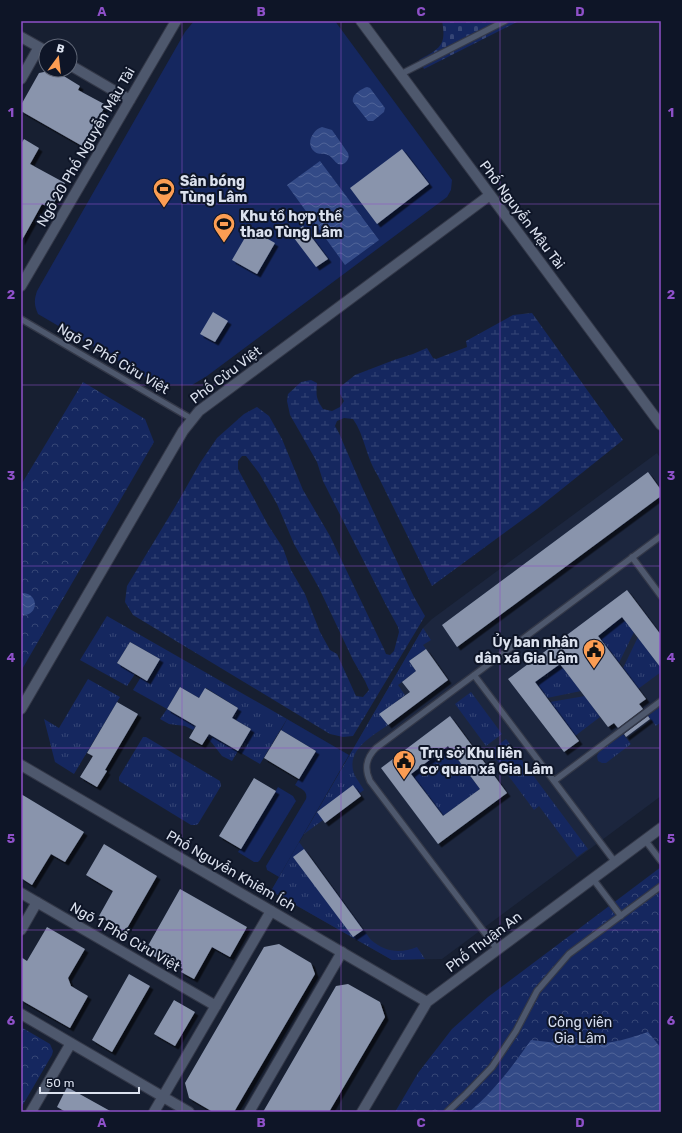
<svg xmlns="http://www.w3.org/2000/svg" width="682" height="1133" viewBox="0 0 682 1133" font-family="Rubik,sans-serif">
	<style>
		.built { fill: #1c263e }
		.grass { fill: url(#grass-tufts) }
		.wetland { fill: url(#wetland-marsh); fill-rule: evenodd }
		.cemetery { fill: url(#cemetery-stones) }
		.park { fill: url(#park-crowns) }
		.garden { fill: #15275f }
		.water { fill: url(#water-waves) }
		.building { fill: #8994ac; fill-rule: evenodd; filter: url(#shadow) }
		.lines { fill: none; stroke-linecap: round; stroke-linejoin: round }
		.service-casing { stroke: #333848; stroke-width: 8 }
		.minor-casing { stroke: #333848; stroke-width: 12 }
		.tertiary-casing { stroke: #333848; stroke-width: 12 }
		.service { stroke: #4e586d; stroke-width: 5.5 }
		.minor { stroke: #4e586d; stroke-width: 10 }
		.tertiary { stroke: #4e586d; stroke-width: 10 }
		.grid { fill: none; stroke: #8e50c8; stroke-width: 1; stroke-opacity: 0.55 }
		.labels { text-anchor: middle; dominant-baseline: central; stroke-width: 4; stroke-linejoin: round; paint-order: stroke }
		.street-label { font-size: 14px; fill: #dbe1ee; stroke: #0e1527 }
		.poi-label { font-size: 14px; font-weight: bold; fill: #dbe1ee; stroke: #0e1527; text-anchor: start }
		.park-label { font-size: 14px; fill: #d4dcee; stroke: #0e1527 }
		.neatline { fill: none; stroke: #8e50c8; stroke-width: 1.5 }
		.grid-label { font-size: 13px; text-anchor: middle; font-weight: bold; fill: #8e50c8 }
	</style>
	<defs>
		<pattern id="grass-tufts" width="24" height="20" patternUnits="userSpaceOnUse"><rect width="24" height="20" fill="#15275f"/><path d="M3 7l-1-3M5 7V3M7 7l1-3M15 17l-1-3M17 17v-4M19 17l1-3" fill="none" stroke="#364676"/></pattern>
		<pattern id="wetland-marsh" width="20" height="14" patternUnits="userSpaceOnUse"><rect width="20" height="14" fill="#15275f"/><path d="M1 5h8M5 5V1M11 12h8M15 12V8" fill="none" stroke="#364676"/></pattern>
		<pattern id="cemetery-stones" width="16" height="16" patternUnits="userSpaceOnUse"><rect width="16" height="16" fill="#15275f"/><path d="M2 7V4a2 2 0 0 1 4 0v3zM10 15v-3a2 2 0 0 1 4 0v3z" fill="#364676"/></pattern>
		<pattern id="park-crowns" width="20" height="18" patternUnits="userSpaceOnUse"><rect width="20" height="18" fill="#15275f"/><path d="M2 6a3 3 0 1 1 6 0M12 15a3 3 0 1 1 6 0" fill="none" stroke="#364676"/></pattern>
		<pattern id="water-waves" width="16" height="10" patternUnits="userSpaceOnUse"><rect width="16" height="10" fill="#334a87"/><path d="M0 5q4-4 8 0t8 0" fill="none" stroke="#506498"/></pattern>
		<filter id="shadow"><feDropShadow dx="3.5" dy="3.5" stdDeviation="0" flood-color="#0009"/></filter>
	</defs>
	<rect width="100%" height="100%" fill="#171f31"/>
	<path class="built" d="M 657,453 L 661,459 L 661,796 L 442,959 L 392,960 L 271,891 L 423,628 L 432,619 Z"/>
	<path class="grass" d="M 107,616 L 287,719 L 260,764 L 238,751 L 232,761 L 222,756 L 212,743 L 207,738 L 209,734 L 238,751 L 251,729 L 232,718 L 238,708 L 206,688 L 199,698 L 180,687 L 167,709 L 196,726 L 193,730 L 185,726 L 169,724 L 160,719 L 167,709 L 133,690 L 141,677 L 147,681 L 160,659 L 130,642 L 117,663 L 135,674 L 127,686 L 80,660 Z
		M 622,617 L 634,632 L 619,663 L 598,636 Z
		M 423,628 L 431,640 L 423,645 L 426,649 L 409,661 L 416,671 L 398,685 L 405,695 L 380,714 L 388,725 C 371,737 344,751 355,776 C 358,781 361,785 364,790 L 304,834 Z
		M 638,637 L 661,668 L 661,672 L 638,689 L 623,668 Z
		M 560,664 L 581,691 L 547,698 L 535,682 Z
		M 88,679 L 120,697 L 74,774 L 55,762 L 44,719 L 59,728 Z
		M 471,692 L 502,734 L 486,746 L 455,704 Z
		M 585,696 L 600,717 L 575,736 L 550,702 Z
		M 661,706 L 661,722 L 656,726 L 648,716 Z
		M 623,734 L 631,744 L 606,763 L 602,763 L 598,761 L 597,756 L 599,752 Z
		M 143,737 L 146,737 L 220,781 L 221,786 L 198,824 L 196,825 L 191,825 L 119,781 L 119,777 Z
		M 506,739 L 588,849 L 577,857 L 539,806 L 534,810 L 490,751 Z
		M 448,746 L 480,789 L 443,816 L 411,774 Z
		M 299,842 L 371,940 C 385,952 400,954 417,947 L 425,959 L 392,960 L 271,891 Z"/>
	<path class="wetland" d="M 532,313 L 623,440 L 537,509 L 432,586 L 378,476 C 366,458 365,436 353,419 L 344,418 L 337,421 L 335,426 L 339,433 L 362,487 L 381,528 L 414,597 L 425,616 L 353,736 L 343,737 L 330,734 L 133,615 L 125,602 L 127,586 L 175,507 L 200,463 L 217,438 L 244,414 L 257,407 L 269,416 L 282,439 L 303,490 L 330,536 L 384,649 L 386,654 L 390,655 L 394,651 L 399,632 L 398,627 L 386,605 L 332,499 L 323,481 L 317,462 L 290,415 L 287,401 L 288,394 L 301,382 L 311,380 L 317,383 C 316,396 316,398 323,409 L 332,411 L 340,407 L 344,401 L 340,394 L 340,387 L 355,375 L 394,360 L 413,354 L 427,348 L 433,358 L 436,359 L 467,347 L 466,341 L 513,315 ZM 242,456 L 246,456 L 259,473 L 277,504 L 294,544 L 319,588 L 353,660 L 365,681 L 369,690 L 363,697 L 356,696 L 337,654 L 330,650 L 320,632 L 305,594 L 291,570 L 283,548 L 268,525 L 238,469 L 238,461 Z"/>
	<path class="cemetery" d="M 442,21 L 519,21 L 424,69 L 419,60 C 439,49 447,46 442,21 Z"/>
	<path class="park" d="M 83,382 L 145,419 L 154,442 L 21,671 L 21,485 Z
		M 661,867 L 661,1112 L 395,1112 L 418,1073 L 452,1029 L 488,997 Z
		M 21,1027 L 50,1044 L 53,1051 L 52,1055 L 21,1108 Z"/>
	<path class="garden" d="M 194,21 L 335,21 L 452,180 L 451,190 L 447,197 L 207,376 L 192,385 L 167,384 L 154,382 L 38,314 C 34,305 34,300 37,291 L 185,32 Z
		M 287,719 L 349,755 L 279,877 L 267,870 L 266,866 L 306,799 C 308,791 301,789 295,785 L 316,751 L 281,730 Z
		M 278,787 L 293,796 L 296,801 L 260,860 L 258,862 L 254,862 L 238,852 Z"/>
	<path class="water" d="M 367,87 L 370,88 L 385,108 L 384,112 L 373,121 L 368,121 L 353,102 C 351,95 361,89 367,87 Z
		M 322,127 L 332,130 L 348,153 C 349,156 349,159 346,162 C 337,170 334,157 328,155 C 324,153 319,155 315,152 C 305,145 312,130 322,127 Z
		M 320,161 L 379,240 L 345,265 L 287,185 Z
		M 21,593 C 40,592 39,617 21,615 Z
		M 648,1032 L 661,1048 L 661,1112 L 469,1112 C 494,1091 512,1067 531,1040 C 557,1043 586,1047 612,1042 C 624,1040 636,1036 648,1032 Z"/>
	<path class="building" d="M 54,70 L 80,86 L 78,90 L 106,105 L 87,137 L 89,139 L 84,147 L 21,111 L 21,105 L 39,73 Z
		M 24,139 L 39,148 L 30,164 L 65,183 L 51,208 L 42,204 L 21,242 L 21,144 Z
		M 402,149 L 429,184 L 377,224 L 350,188 Z
		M 303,226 L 328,259 L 316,267 L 291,234 Z
		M 250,229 L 275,243 L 257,274 L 232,260 Z
		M 213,312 L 228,321 L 215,342 L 200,334 Z
		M 648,472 L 661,490 L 661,496 L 457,647 L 442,625 Z
		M 627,590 L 661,635 L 661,668 L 622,617 L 598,636 L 646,699 L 639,704 L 643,709 L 618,728 L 614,723 L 608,727 L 560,664 L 535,682 L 579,741 L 564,752 L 508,679 Z
		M 130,642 L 160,659 L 147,681 L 117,663 Z
		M 426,649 L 448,680 L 388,725 L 379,714 L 410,692 L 402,682 L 416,671 L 409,661 Z
		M 180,687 L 199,698 L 205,688 L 238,708 L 232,718 L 251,729 L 238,751 L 209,734 L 202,745 L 189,738 L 196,726 L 167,709 Z
		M 117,702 L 138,714 L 105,770 L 107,771 L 97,787 L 80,777 L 93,756 L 87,753 Z
		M 450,716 L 507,793 L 438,844 L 381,768 ZM 448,746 L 480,789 L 443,816 L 411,774 Z
		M 648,716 L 650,719 L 626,737 L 624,734 Z
		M 281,730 L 316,751 L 299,779 L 264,758 Z
		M 254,778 L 276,791 L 241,849 L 219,836 Z
		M 353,785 L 361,796 L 325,823 L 317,812 Z
		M 21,794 L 84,832 L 65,862 L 51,854 L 32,885 L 21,878 Z
		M 104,844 L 157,876 L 122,937 L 110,930 L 114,925 L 99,916 L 113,891 L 86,875 Z
		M 304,849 L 363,930 L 353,937 L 293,857 Z
		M 180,889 L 247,927 L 230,957 L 212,947 L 194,979 L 181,972 L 183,969 L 159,955 L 157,958 L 145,951 Z
		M 47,927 L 85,949 L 68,978 L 71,986 L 88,996 L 70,1028 L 21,1000 L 21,957 L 27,961 Z
		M 279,944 L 311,963 L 315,974 L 234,1112 L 213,1112 L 189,1098 L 185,1083 L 264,947 Z
		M 129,974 L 150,986 L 112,1052 L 92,1040 Z
		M 348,984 L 380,1002 L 385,1017 L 329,1112 L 263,1112 L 336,986 Z
		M 174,1000 L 195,1012 L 175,1046 L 154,1034 Z
		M 67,1087 L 112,1112 L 66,1112 L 57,1107 Z"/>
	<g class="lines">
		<g class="service-casing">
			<path id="service" d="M 401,74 L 505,21
				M 21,319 L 192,419
				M 632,557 L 661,596
				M 474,675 L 615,862
				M 554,781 L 661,701
				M 645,840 L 661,861
				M 593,879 L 621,916
				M 497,949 L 370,781 C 364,768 366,758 376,748 L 661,536
				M 447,1112 L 466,1094 L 492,1067 L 516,1031 L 537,991 L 569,954 L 661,886"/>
		</g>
		<g class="minor-casing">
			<path id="minor" d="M 21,37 L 46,51
				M 70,65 L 130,100
				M 21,79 L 39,47
				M 21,286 L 176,21
				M 21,893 L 216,1006
				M 21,930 L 37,902
				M 21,1014 L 189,1112
				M 31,1112 L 71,1043
				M 154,1112 L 271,911
				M 249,1112 L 342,952"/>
		</g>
		<g class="tertiary-casing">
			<path id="tertiary" d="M 361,21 L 661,425
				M 21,709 L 183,431 L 199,411 L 490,195
				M 21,765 L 427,1002
				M 362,1112 L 427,1002 L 661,828"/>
		</g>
		<use href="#service" class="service"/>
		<use href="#minor" class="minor"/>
		<use href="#tertiary" class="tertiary"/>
	</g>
	<path class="grid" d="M 182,21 L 182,1112M 341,21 L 341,1112M 500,21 L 500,1112M 21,204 L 661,204M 21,385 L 661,385M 21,566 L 661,566M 21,748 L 661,748M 21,930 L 661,930"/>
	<defs>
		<g id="stadium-pin" transform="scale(1.15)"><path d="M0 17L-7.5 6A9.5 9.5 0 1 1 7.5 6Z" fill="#fc9d53" stroke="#0e1527"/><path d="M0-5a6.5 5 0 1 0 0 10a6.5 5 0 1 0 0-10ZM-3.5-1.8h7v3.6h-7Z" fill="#111"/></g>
		<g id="civic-pin" transform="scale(1.15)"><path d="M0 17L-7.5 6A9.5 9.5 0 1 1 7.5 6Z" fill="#fc9d53" stroke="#0e1527"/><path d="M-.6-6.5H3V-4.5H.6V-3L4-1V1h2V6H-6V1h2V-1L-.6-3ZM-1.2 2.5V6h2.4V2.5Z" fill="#111"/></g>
	</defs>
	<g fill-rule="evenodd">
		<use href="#stadium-pin" x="164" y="189"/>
		<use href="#stadium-pin" x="224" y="224"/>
		<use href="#civic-pin" x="594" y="650"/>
		<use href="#civic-pin" x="404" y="761"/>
	</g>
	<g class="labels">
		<g class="street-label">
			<text transform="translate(86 147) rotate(-60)">Ngõ 20 Phố Nguyễn Mậu Tài</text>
			<text transform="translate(522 215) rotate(53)">Phố Nguyễn Mậu Tài</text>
			<text transform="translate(113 359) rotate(30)">Ngõ 2 Phố Cửu Việt</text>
			<text transform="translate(226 375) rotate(-37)">Phố Cửu Việt</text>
			<text transform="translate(231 871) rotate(30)">Phố Nguyễn Khiêm Ích</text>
			<text transform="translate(125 937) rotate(30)">Ngõ 1 Phố Cửu Việt</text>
			<text transform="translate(484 942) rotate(-37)">Phố Thuận An</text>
		</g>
		<g class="poi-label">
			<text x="180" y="181">Sân bóng<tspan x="180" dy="16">Tùng Lâm</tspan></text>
			<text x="240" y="216">Khu tổ hợp thể<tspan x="240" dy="16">thao Tùng Lâm</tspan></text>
			<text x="578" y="642" text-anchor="end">Ủy ban nhân<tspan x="578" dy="16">dân xã Gia Lâm</tspan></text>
			<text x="420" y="753">Trụ sở Khu liên<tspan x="420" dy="16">cơ quan xã Gia Lâm</tspan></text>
		</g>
		<g class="park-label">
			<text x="580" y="1022">Công viên<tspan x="580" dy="16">Gia Lâm</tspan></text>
		</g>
	</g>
	<rect width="682" height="1133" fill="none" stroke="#0e1527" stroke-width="44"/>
	<g transform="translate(58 58) rotate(15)"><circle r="19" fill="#0e1527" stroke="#606777"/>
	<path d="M0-3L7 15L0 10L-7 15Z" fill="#fc9d53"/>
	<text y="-6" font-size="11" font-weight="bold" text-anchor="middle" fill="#dbe1ee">B</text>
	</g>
	<path d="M40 1087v6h99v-6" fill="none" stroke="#dbe1ee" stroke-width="2"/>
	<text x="46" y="1087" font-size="12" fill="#dbe1ee" stroke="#0e1527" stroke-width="3" paint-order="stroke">50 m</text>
	<rect x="22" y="22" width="638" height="1089" class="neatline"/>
	<g class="grid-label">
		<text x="102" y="16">A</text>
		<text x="261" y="16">B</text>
		<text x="421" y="16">C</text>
		<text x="580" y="16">D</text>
		<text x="11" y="117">1</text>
		<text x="671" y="117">1</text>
		<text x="11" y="299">2</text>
		<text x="671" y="299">2</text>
		<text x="11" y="480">3</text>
		<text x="671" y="480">3</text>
		<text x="11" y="662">4</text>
		<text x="671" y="662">4</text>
		<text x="11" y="843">5</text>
		<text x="671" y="843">5</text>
		<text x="11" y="1025">6</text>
		<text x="671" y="1025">6</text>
		<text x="102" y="1127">A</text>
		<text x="261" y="1127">B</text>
		<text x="421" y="1127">C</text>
		<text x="580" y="1127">D</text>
	</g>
</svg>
